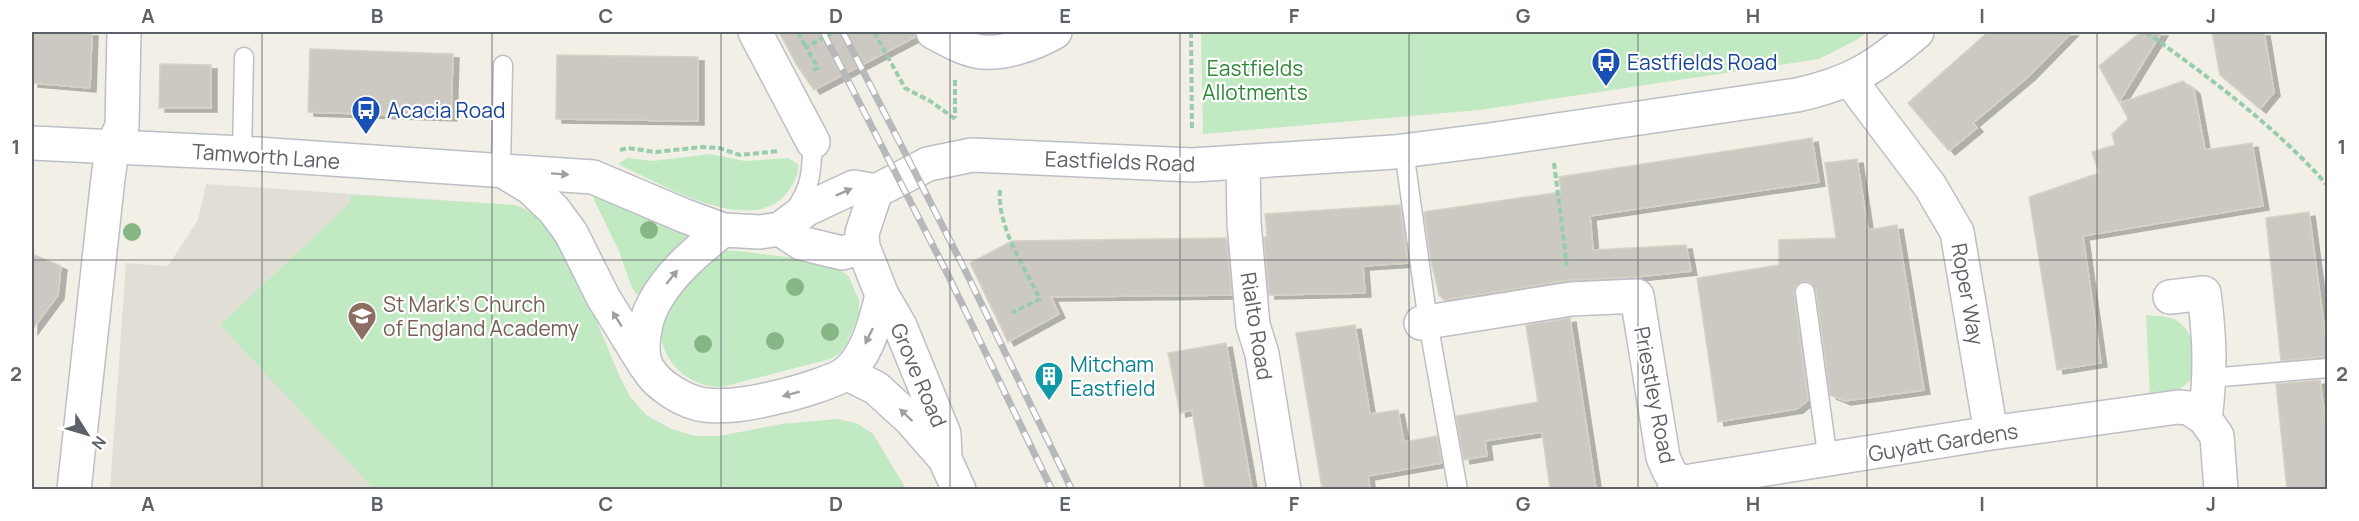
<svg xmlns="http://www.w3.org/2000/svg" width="2359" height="521" viewBox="0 0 2359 521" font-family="Manrope,sans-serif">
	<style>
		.education { fill: #e1dfd5 }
		.green { fill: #c1eac3 }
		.building { fill: #ccc9c3; stroke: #d7d2c4; stroke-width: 1.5; filter: url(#shadow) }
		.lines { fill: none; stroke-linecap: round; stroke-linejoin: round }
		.lane-casing { stroke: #bebfc6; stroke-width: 21 }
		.street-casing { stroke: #bebfc6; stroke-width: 36 }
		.secondary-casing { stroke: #bbbec5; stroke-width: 36 }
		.path { stroke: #99ccab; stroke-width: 4; stroke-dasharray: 6 3; stroke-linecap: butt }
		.lane { stroke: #fff; stroke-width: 18 }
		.street { stroke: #fff; stroke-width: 33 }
		.secondary { stroke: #fff; stroke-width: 33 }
		.rail-casing { stroke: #b7b8b9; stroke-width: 7 }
		.rail { stroke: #fff; stroke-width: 4.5; stroke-dasharray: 14; stroke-linecap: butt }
		.tree { fill: #86b686 }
		.oneway { fill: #9ea0a4 }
		.grid { fill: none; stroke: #5d6168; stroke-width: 1.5; stroke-opacity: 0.55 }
		.labels { text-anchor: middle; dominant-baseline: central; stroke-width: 4.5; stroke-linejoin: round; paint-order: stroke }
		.transit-label { font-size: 21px; fill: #164399; stroke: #fff; text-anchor: start }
		.park-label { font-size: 21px; fill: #2e8737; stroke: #fff }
		.street-label { font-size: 21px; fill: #5d6168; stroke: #fff }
		.education-label { font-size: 21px; fill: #785e54; stroke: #fff; text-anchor: start }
		.culture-label { font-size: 21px; fill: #0d838f; stroke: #fff; text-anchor: start }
		.neatline { fill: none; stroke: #5d6168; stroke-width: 2 }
		.grid-label { font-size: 20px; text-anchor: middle; font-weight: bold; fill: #5d6168 }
	</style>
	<defs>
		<filter id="shadow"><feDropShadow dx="6" dy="4" stdDeviation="0" flood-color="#0004"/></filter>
	</defs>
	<rect width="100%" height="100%" fill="#f1efe6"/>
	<path class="education" d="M 206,184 L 514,205 L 525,208 L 569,255 L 618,373 L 630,397 L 646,415 L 671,429 L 695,436 L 720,436 L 782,424 L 838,419 L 858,424 L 873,434 L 906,489 L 110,490 L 126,263 L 168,266 L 198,220 Z"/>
	<path class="green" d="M 1201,32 L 1867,32 L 1858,39 L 1819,59 L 1479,110 L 1203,134 Z
		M 710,154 L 745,161 L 788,158 L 798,164 C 799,176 793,185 786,194 C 749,238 658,182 618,164 L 627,158 L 653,161 Z
		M 593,194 L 687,236 L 663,260 L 637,295 L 632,288 L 619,251 L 594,200 Z
		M 350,195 L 514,205 L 536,214 L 569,255 L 618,373 L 630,397 L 646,415 L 671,429 L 695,436 L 720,436 L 782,424 L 838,419 L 858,424 L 873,434 L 906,489 L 374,489 L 220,325 L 350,203 Z
		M 738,251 L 832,263 L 849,277 L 859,300 L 859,315 L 847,343 L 840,353 L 830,359 L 722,387 C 680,387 650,349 664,308 C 666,304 714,255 719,253 C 724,250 732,251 738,251 Z
		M 2146,315 C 2155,316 2166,316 2174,319 C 2194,329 2203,364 2189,381 C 2179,393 2165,394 2150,396 Z"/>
	<path class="building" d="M 32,32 L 92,32 L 90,88 L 32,83 Z
		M 779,32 L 914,32 L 915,37 L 814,90 L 798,67 Z
		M 1988,32 L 2072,32 L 2029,76 L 1973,123 L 1977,128 L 1949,151 L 1908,103 Z
		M 2141,32 L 2162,32 L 2119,102 L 2099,66 Z
		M 2212,32 L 2264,32 L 2274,92 L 2260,109 L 2220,75 Z
		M 310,49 L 453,54 L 451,117 L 308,112 Z
		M 557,55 L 698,57 L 698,121 L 556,119 Z
		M 160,64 L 211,65 L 211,108 L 159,108 Z
		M 2183,81 L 2194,90 L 2205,150 L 2252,143 L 2263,206 L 2083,236 L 2101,363 L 2057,370 L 2029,197 L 2099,173 L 2092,152 L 2115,145 L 2112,134 L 2128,119 L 2120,103 Z
		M 1812,138 L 1819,182 L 1590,216 L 1593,250 L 1686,245 L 1691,271 L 1636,277 L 1568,280 L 1444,300 L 1439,295 L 1431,261 L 1424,212 L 1561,192 L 1559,177 Z
		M 1857,159 L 1868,230 L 1897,225 L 1924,390 L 1845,401 L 1830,395 L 1816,290 L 1810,282 L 1803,281 L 1795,287 L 1794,294 L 1808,400 L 1797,409 L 1718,422 L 1697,278 L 1779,265 L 1779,240 L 1836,238 L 1825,163 Z
		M 1400,205 L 1408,263 L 1363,266 L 1365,293 L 1269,295 L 1264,237 L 1267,237 L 1265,214 Z
		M 2309,212 L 2328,356 L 2281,361 L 2266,218 Z
		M 1226,238 L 1232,295 L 1051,297 L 1059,314 L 1008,342 L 970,263 L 1012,241 Z
		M 32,254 L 61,266 L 58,295 L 32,330 Z
		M 1570,318 L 1596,489 L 1550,489 L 1542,432 L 1485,441 L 1487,456 L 1464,460 L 1456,416 L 1538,402 L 1526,325 Z
		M 1355,325 L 1370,414 L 1398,410 L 1404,442 L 1437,436 L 1442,463 L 1368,476 L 1370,489 L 1322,489 L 1296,333 Z
		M 1226,343 L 1252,489 L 1205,489 L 1192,410 L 1180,413 L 1168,353 Z
		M 2320,380 L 2328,443 L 2328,489 L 2287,489 L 2276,384 Z"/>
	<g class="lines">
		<g class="lane-casing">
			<path id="lane" d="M 1404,151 L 1428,322 L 1458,490
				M 242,153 L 244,57
				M 501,170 L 503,65
				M 794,211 C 812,186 811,172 813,142
				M 1805,292 L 1828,461
				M 2210,378 L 2328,368"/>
		</g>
		<g class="street-casing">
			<path id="street" d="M 755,32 L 813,142
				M 933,32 C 946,39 961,48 976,51 C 1001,56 1034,44 1055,32
				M 1850,80 L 1930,186 L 1957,232 L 1991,433
				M 1243,162 L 1244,223 L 1253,325 L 1262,354 L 1284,490
				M 2170,297 L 2204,293 C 2210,339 2211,373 2205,419 L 2217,436 L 2221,490
				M 1421,323 L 1571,299 L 1637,296 L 1663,457 L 1669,471 L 1678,483 L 1674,490
				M 1678,483 L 1991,433 L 2178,407 L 2189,408 L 2205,419
				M 74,490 L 107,187 L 112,148 L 122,126 L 124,32"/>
		</g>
		<g class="secondary-casing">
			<path id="secondary" d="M 32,143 L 242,153 L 593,177 L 685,216 L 723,230 L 760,232 L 780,229 L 801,243 L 842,253 L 863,247
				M 503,171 L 531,188 L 554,210 L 571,233 L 603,297 L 645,365
				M 780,229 L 807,209 L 854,187 L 876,191
				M 723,230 C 697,251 670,273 654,303 C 645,319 638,352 648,369 C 658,386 686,403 705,405 C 731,408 757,402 782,396 C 796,393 836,381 846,373 C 868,355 876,320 882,295
				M 846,373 L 876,388 L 910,419 L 945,459 L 959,490
				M 945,459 L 944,434 L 900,326 L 882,295 L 863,247 L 862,233 L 876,191 L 928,164 L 972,155 L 1193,165 L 1394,152 L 1489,140 L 1797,95 C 1851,83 1875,68 1917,32"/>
		</g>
		<path class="path" d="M 798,32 L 806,47
			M 874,32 L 905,88 L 930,101 L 955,119
			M 1191,32 L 1192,131
			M 2146,32 C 2210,78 2275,126 2328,186
			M 813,70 L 818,68 L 806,47 L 834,32
			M 955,80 L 955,118
			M 620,150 L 628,148 L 656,152 L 702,147 L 719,148 L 740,155 L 779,151
			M 1554,163 L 1567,266
			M 1000,190 C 997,227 1024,266 1040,299 L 1012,313"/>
		<use href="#lane" class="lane"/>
		<use href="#street" class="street"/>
		<use href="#secondary" class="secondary"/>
		<g class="rail-casing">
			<path id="rail" d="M 823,32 L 947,273 L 1052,490
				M 843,32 L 962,264 L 1072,490"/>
		</g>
		<use href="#rail" class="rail"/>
	</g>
	<g class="tree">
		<circle cx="649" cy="230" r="9"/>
		<circle cx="132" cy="232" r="9"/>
		<circle cx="795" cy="287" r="9"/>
		<circle cx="830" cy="332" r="9"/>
		<circle cx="775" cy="341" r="9"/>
		<circle cx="703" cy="344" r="9"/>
	</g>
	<defs><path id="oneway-solid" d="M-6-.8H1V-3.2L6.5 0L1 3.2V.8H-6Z" transform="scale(1.5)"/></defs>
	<g class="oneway">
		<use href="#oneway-solid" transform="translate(560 174) rotate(4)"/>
		<use href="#oneway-solid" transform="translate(844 192) rotate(-24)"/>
		<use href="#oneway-solid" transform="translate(672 277) rotate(-51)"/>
		<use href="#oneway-solid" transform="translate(617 319) rotate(-122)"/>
		<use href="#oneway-solid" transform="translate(869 336) rotate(116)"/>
		<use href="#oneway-solid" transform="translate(791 394) rotate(165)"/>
		<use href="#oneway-solid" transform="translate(906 415) rotate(-136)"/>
	</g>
	<path class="grid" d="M 262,32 L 262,490M 492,32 L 492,490M 721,32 L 721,490M 950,32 L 950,490M 1180,32 L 1180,490M 1409,32 L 1409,490M 1638,32 L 1638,490M 1867,32 L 1867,490M 2097,32 L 2097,490M 32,260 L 2328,260"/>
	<defs>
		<g id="bus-pin" transform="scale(1.5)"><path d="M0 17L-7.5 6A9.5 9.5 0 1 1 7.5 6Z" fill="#1a4fb4" stroke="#fff"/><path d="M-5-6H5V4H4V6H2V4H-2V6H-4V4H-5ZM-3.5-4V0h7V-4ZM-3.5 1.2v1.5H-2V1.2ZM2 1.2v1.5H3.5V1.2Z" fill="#fff"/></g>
		<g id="school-pin" transform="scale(1.5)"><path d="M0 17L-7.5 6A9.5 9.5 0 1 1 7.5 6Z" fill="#8d6e63" stroke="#fff"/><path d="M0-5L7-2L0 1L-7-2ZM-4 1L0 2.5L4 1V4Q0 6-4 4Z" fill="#fff"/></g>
		<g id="building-pin" transform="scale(1.5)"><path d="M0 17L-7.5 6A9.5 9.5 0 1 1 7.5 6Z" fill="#0f9aa8" stroke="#fff"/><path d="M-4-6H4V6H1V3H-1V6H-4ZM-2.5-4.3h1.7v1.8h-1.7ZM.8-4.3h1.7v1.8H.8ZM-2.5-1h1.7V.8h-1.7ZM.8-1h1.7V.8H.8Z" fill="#fff"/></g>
	</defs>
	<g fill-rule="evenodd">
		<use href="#bus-pin" x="1606" y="62"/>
		<use href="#bus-pin" x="366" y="110"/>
		<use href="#school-pin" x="362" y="316"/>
		<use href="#building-pin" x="1049" y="376"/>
	</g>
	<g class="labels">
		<g class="transit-label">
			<text x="1627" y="62">Eastfields Road</text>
			<text x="387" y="110">Acacia Road</text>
		</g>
		<g class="park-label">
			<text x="1255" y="68">Eastfields<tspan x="1255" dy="24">Allotments</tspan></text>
		</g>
		<g class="street-label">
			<text transform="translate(266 156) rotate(4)">Tamworth Lane</text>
			<text transform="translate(1120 161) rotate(2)">Eastfields Road</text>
			<text transform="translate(1968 294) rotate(80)">Roper Way</text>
			<text transform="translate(1257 326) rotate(81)">Rialto Road</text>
			<text transform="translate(919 375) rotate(67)">Grove Road</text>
			<text transform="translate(1655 395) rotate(79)">Priestley Road</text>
			<text transform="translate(1943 442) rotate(-9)">Guyatt Gardens</text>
		</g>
		<g class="education-label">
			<text x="383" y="304">St Mark's Church<tspan x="383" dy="24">of England Academy</tspan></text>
		</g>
		<g class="culture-label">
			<text x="1070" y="364">Mitcham<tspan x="1070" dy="24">Eastfield</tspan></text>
		</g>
	</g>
	<rect width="2359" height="521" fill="none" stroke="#ffffff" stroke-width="66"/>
	<g transform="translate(87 434) rotate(127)" stroke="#ffffff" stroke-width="4.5" paint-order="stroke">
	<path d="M0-4.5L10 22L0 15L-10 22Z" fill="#5d6168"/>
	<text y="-9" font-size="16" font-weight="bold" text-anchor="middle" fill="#5d6168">N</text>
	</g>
	<rect x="33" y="33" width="2293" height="455" class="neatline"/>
	<g class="grid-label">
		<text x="148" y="23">A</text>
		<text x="377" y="23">B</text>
		<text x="606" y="23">C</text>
		<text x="836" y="23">D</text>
		<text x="1065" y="23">E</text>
		<text x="1294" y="23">F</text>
		<text x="1523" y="23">G</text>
		<text x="1753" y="23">H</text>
		<text x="1982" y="23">I</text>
		<text x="2211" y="23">J</text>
		<text x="16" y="154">1</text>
		<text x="2342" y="154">1</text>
		<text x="16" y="381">2</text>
		<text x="2342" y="381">2</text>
		<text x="148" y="511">A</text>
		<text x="377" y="511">B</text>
		<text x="606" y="511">C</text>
		<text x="836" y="511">D</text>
		<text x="1065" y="511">E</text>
		<text x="1294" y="511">F</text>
		<text x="1523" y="511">G</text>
		<text x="1753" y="511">H</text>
		<text x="1982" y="511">I</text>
		<text x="2211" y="511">J</text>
	</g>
</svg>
